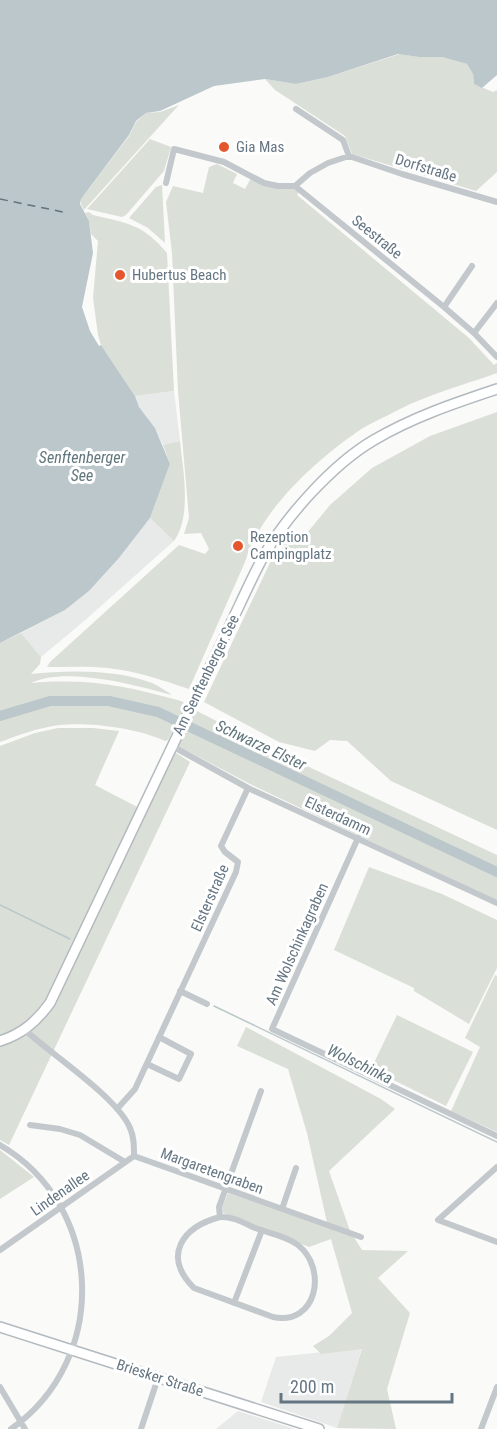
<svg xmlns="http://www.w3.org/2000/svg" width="497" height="1429" viewBox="0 0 497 1429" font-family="'Roboto Condensed',sans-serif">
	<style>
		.built { fill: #e8e9e9 }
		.green { fill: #dadfd7 }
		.water { fill: #bbc7cb }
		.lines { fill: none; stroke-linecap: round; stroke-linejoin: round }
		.stream { stroke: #bbc7cb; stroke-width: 1.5 }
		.river { stroke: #bbc7cb; stroke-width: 10 }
		.ferry { stroke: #60757c; stroke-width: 1.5; stroke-dasharray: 8 6; stroke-linecap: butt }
		.secondary-casing { stroke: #b3babf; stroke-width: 12 }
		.street { stroke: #c3c8cc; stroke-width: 6 }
		.secondary { stroke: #fff; stroke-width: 9 }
		.poi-dot { fill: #e4572e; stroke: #fff; stroke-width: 2 }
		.labels { text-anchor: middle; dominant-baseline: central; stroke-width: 6; stroke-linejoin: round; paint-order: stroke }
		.poi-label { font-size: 15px; fill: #657683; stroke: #fff; text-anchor: start }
		.street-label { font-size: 15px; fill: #657683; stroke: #fff }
		.water-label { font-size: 16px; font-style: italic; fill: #60757c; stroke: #fff }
	</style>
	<rect width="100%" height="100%" fill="#fafaf8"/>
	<path class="built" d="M 174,391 L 180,441 L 163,445 L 155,428 L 139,407 L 135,396 Z
		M 150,518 L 174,541 L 83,622 L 41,657 L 21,633 L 65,610 L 89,591 L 119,558 Z
		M 362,1348 L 337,1428 L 261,1402 L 276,1357 Z
		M 238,1411 L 295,1429 L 216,1429 Z"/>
	<path class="green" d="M 400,54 L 419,57 L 442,57 L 467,64 L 473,74 L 474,84 L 493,92 L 497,90 L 497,172 L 476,191 L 352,154 L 345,136 L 275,90 L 265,79 L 296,84 L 328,77 Z
		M 179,105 L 168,117 L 84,210 L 81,204 L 81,199 L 129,136 L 136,122 L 146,113 L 160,112 Z
		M 150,139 L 171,147 L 164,171 L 126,215 L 122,217 L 87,209 Z
		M 217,164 L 237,174 L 233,183 L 245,189 L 251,178 L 301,189 L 297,195 L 469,338 L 494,365 L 497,363 L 497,373 C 464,385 429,394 398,410 C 385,417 370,423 357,432 C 315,461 260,511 245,562 L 189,689 C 162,680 136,671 108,668 C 88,666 67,667 47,667 L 50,662 L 179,545 L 205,554 L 209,549 L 201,533 L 184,534 L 189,518 L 178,391 L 172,253 L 166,202 L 173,186 L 203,193 L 209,167 Z
		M 162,185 L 165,243 L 148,228 L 129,218 L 156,187 Z
		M 89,212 L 93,215 C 127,223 143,224 167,253 L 174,391 L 135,396 L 101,345 L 98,335 L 93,298 L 98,241 L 91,234 L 89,221 L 85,213 Z
		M 497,412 L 497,830 L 391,781 L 347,741 L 330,740 L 315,751 L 279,742 L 204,702 L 277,548 L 296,537 L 307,533 L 330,505 L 372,468 L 430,436 Z
		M 180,441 C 183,470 192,516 174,541 L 150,518 L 170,464 L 163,445 Z
		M 21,633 L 41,657 L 40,664 L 31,674 C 69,670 115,669 152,683 C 159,686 166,691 172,695 C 135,685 66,666 31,683 C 88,678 127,686 181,701 L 186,704 L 168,740 L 165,741 C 137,728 90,722 59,725 C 38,728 19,735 0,742 L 0,643 Z
		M 195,710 L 277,752 L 497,855 L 497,901 L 250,784 L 178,746 Z
		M 58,728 L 93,728 L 119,731 L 95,785 L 145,811 L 173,751 L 190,762 L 9,1145 L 0,1140 L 0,746 L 35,733 Z
		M 369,867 L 442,894 L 497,920 L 497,968 L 469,1024 L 414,991 L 414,988 L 334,950 Z
		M 495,975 L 497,976 L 497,1132 L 451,1111 L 480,1047 L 465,1038 Z
		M 397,1015 L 473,1052 L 446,1106 L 371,1069 Z
		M 246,1027 L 381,1099 L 395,1109 L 329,1171 L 350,1231 L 362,1250 L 408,1251 L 378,1278 L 410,1313 L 387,1389 L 396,1429 L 337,1428 L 362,1349 L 321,1354 L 313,1346 L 329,1336 L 352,1313 L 331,1239 L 309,1247 L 223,1213 L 222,1207 L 228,1193 L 328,1227 L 307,1133 L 288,1069 L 237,1046 Z
		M 0,1150 L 34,1177 L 0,1199 Z"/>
	<path class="water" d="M 0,0 L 497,0 L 497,75 L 482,88 L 474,84 L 473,74 L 467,64 L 442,57 L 419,57 L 398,54 L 328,77 L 296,84 L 265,79 L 214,86 L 160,111 L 146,113 L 136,121 L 129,135 L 81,199 L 80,204 L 89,221 L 93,253 L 82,307 L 90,331 L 99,346 L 101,345 L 135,396 L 139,407 L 155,428 L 170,464 L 150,518 L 119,558 L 89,591 L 65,610 L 0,643 Z"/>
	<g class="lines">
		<path class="stream" d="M 0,905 L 70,939
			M 214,1006 L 497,1142"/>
		<path class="river" d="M 0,716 L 50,701 L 109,701 L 158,712 L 497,872"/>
		<path class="ferry" d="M 0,199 L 68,213"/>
		<g class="secondary-casing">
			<path id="secondary" d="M 0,1041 C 22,1034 36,1022 50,1003 L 240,604 C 247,589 254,574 262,559 C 285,517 333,464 374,440 C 413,417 455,403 497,389
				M 0,1327 L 319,1429"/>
		</g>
		<path class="street" d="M 296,109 L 343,140 L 349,156
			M 166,183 L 174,149 L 224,162 L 264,183 L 278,186 L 295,186 L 310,173 L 328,163 L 349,156 L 402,174 L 497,202
			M 295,186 L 444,307 L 474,333 L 497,357
			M 444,307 L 472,266
			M 474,333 L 497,303
			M 172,746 L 248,788 L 497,903
			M 358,838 L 272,1029 L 497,1136
			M 180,991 L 207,1004
			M 25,1030 C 52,1055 117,1097 130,1128 C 134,1137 134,1146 134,1156
			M 147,1064 L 179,1079 L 191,1054 L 159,1037
			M 117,1109 L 135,1089 L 236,872 L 238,862 L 225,852 L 221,846 L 248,788
			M 30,1125 L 60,1129 L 80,1135 L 125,1162
			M 0,1145 C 105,1206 110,1360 11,1429
			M 134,1156 L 361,1237
			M 497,1167 L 438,1220 L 497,1242
			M 282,1209 L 296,1168
			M 220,1217 C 232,1216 244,1223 255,1228 C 268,1233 287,1236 298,1245 C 328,1269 317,1326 273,1317 L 194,1288 C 162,1256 182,1227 220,1217 Z
			M 220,1217 L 219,1207 L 261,1091
			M 0,1250 L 134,1156
			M 234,1303 L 262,1230
			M 0,1387 L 25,1429
			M 141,1429 L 158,1378
			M 481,1429 L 497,1387"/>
		<use href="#secondary" class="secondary"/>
	</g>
	<g class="poi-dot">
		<circle cx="224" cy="147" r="6"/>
		<circle cx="120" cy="275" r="6"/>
		<circle cx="238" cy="546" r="6"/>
	</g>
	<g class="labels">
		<g class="poi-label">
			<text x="236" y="147">Gia Mas</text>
			<text x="132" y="275">Hubertus Beach</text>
			<text x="250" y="537">Rezeption<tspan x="250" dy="17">Campingplatz</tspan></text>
		</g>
		<g class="street-label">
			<text transform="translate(426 168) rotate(17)">Dorfstraße</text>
			<text transform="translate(377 237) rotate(39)">Seestraße</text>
			<text transform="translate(206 675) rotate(-64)">Am Senftenberger See</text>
			<text transform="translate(338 816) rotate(25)">Elsterdamm</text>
			<text transform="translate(210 898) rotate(-66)">Elsterstraße</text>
			<text transform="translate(297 944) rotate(-66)">Am Wolschinkagraben</text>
			<text transform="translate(212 1171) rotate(20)">Margaretengraben</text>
			<text transform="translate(60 1193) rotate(-35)">Lindenallee</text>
			<text transform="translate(160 1378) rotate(18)">Briesker Straße</text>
		</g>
		<g class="water-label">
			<text x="82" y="457">Senftenberger<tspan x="82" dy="18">See</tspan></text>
			<text transform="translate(261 745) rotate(25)">Schwarze Elster</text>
			<text transform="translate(360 1064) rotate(26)">Wolschinka</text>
		</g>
	</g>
	<path d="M281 1393v9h171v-9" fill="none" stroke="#657683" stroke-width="3"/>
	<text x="290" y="1393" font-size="18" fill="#657683" stroke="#ffffff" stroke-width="4.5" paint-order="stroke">200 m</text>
</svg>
